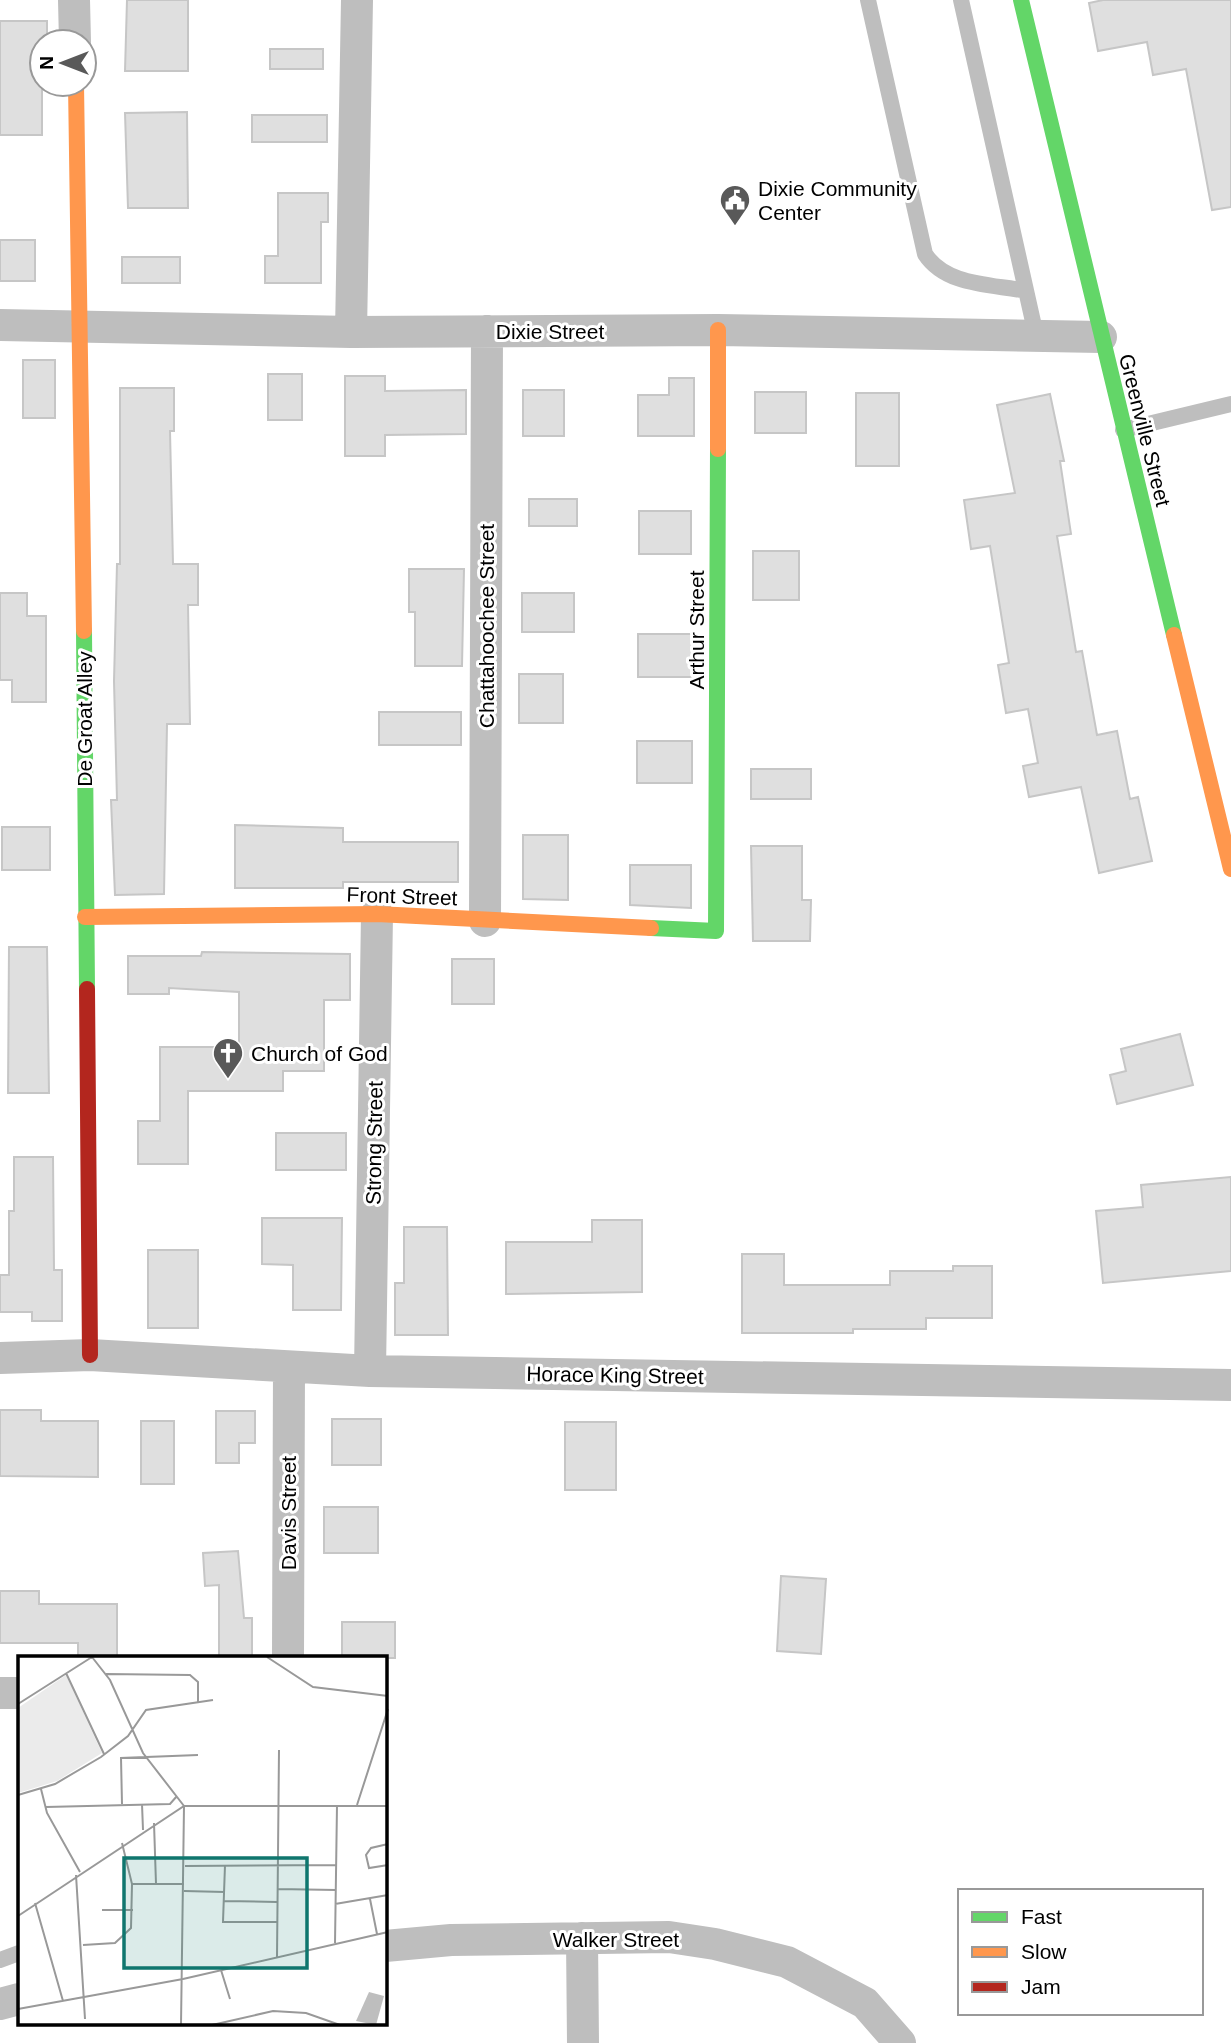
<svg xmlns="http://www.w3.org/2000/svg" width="1231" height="2043" viewBox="0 0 1231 2043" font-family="Helvetica,sans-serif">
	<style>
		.building { fill: #dfdfdf; stroke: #c6c6c6; stroke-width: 2 }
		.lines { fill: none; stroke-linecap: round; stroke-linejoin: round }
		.lane { stroke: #bebebe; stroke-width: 16 }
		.street { stroke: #bebebe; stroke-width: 32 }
		.fast { stroke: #63d668; stroke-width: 16 }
		.slow { stroke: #ff974d; stroke-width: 16 }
		.jam { stroke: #b3261e; stroke-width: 16 }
		.labels { text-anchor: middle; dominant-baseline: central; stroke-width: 6; stroke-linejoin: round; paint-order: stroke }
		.poi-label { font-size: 21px; fill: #000; stroke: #fff; text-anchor: start }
		.street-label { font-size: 21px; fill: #000; stroke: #fff }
		.inset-road { fill: none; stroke: #999; stroke-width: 2 }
		.view { fill: #0f766e; fill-opacity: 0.15; stroke: #0f766e; stroke-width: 3.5 }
		.inset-edge { fill: none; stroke: #000; stroke-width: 3.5 }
	</style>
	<rect width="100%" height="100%" fill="#fff"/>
	<path class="building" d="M 127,0 L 188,0 L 188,71 L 125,71 Z
		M 1103,0 L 1231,0 L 1231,207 L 1212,210 L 1186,69 L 1153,75 L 1147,42 L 1098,51 L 1089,3 Z
		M 0,21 L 47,21 L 47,42 L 42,42 L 42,135 L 0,135 Z
		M 270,49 L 323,49 L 323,69 L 270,69 Z
		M 187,112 L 188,208 L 128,208 L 125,113 Z
		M 252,115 L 327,115 L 327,142 L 252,142 Z
		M 278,193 L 328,193 L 328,222 L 321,222 L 321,283 L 265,283 L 265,256 L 278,256 Z
		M 0,240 L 35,240 L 35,281 L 0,281 Z
		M 122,257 L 180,257 L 180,283 L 122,283 Z
		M 23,360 L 55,360 L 55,418 L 23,418 Z
		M 268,374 L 302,374 L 302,420 L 268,420 Z
		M 345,376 L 385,376 L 385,391 L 466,390 L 466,434 L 385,435 L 385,456 L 345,456 Z
		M 669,378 L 694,378 L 694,436 L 638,436 L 638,395 L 669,395 Z
		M 120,388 L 174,388 L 174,431 L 170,431 L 173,564 L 198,564 L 198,605 L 188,605 L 190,724 L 167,724 L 164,894 L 115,895 L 111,800 L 117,800 L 114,681 L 117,564 L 120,564 Z
		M 523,390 L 564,390 L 564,436 L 523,436 Z
		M 755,392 L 806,392 L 806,433 L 755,433 Z
		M 856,393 L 899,393 L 899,466 L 856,466 Z
		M 1050,394 L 1064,461 L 1060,461 L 1071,534 L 1057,536 L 1076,652 L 1082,651 L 1097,735 L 1117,731 L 1130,799 L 1138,797 L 1152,861 L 1099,873 L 1081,787 L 1029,797 L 1023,766 L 1038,763 L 1028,709 L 1006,713 L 998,665 L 1009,663 L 990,546 L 971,549 L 964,500 L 1015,493 L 997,405 Z
		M 529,499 L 577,499 L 577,526 L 529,526 Z
		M 639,511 L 691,511 L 691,554 L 639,554 Z
		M 753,551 L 799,551 L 799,600 L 753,600 Z
		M 409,569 L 464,569 L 462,666 L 415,666 L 415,612 L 409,612 Z
		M 0,593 L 27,593 L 27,616 L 46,616 L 46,702 L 12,702 L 12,680 L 0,680 Z
		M 522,593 L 574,593 L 574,632 L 522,632 Z
		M 638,634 L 693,634 L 693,677 L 638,677 Z
		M 519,674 L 563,674 L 563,723 L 519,723 Z
		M 379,712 L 461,712 L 461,745 L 379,745 Z
		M 637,741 L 692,741 L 692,783 L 637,783 Z
		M 751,769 L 811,769 L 811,799 L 751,799 Z
		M 235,825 L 343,828 L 343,842 L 458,842 L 458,882 L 343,882 L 343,888 L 235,888 Z
		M 2,827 L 50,827 L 50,870 L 2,870 Z
		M 523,835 L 568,835 L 568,900 L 523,899 Z
		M 751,846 L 802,846 L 802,900 L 811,900 L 810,941 L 753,941 Z
		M 630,865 L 691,865 L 691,908 L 630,905 Z
		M 9,947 L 47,947 L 49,1093 L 8,1093 Z
		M 202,952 L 350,954 L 350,1000 L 324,1000 L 324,1071 L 283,1071 L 283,1091 L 188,1091 L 188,1164 L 138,1164 L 138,1121 L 160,1121 L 160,1047 L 239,1047 L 239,992 L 169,988 L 169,994 L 128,994 L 128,956 L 201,956 Z
		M 452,959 L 494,959 L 494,1004 L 452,1004 Z
		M 1180,1034 L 1193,1085 L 1117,1104 L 1110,1075 L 1126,1071 L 1121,1049 Z
		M 276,1133 L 346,1133 L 346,1170 L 276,1170 Z
		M 14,1157 L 53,1157 L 54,1270 L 62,1270 L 62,1321 L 32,1321 L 32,1312 L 0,1312 L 0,1275 L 9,1275 L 9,1211 L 14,1211 Z
		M 1231,1177 L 1231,1271 L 1103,1283 L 1096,1211 L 1143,1207 L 1141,1185 Z
		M 262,1218 L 342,1218 L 341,1310 L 293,1310 L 293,1265 L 262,1264 Z
		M 592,1220 L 642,1220 L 642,1292 L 506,1294 L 506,1242 L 592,1242 Z
		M 404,1227 L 447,1227 L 448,1335 L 395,1335 L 395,1283 L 404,1283 Z
		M 148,1250 L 198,1250 L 198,1328 L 148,1328 Z
		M 742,1254 L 784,1254 L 784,1285 L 890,1285 L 890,1271 L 953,1271 L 953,1266 L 992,1266 L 992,1318 L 926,1318 L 926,1329 L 853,1329 L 853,1333 L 742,1333 Z
		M 0,1410 L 41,1410 L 41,1421 L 98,1421 L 98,1477 L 0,1476 Z
		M 216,1411 L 255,1411 L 255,1443 L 239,1443 L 239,1463 L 216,1463 Z
		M 332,1419 L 381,1419 L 381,1465 L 332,1465 Z
		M 141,1421 L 174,1421 L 174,1484 L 141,1484 Z
		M 565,1422 L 616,1422 L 616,1490 L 565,1490 Z
		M 324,1507 L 378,1507 L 378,1553 L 324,1553 Z
		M 238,1551 L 244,1618 L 252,1618 L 252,1658 L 219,1658 L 219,1585 L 205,1586 L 203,1553 Z
		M 781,1576 L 826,1579 L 821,1654 L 777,1651 Z
		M 0,1591 L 39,1591 L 39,1604 L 117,1604 L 117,1658 L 78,1658 L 78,1643 L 0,1643 Z
		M 342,1622 L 395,1622 L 395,1658 L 342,1658 Z"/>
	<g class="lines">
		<path class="lane" d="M 868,0 L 925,254 C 946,286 991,284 1026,291
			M 961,0 L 1036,335
			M 1123,430 L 1231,404
			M 0,1960 L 19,1953"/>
		<path class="street" d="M 74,0 L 75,42
			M 0,325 L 351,332 L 718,330 L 1101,337
			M 351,332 L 357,0
			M 485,921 L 487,331
			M 0,1358 L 90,1355 L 370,1371 L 1231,1385
			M 370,1371 L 377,914
			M 288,1658 L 289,1367
			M 0,1693 L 19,1693
			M 582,1938 L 583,2043
			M 385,1946 L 451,1940 L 669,1937 L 715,1944 L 787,1962 L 865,2003 L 900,2043
			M 0,2004 L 19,1999"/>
		<path class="fast" d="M 1021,0 L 1174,635
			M 84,631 L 87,989
			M 651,928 L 716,931 L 718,449"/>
		<path class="slow" d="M 76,84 L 84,631
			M 718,449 L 718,330
			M 1174,635 L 1231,869
			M 85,917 L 377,914 L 651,928"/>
		<path class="jam" d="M 87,989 L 90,1355"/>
	</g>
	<defs>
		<g id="civic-pin" transform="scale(1.575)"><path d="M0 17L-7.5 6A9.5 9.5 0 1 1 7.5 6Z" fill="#595959" stroke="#fff"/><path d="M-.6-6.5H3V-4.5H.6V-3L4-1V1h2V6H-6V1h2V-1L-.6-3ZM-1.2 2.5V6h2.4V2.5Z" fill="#fff"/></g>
		<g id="church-pin" transform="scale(1.575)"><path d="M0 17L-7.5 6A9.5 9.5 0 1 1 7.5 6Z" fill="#595959" stroke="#fff"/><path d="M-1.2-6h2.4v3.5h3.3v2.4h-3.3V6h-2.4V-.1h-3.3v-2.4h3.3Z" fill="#fff"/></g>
	</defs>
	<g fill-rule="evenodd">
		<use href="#civic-pin" x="735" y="200"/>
		<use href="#church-pin" x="228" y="1053"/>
	</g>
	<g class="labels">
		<g class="poi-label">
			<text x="758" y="188">Dixie Community<tspan x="758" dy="24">Center</tspan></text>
			<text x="251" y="1053">Church of God</text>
		</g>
		<g class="street-label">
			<text x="550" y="331">Dixie Street</text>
			<text transform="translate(1145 430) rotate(76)">Greenville Street</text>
			<text transform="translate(486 626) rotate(-90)">Chattahoochee Street</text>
			<text transform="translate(696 630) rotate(-90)">Arthur Street</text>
			<text transform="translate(84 719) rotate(-90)">De Groat Alley</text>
			<text transform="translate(402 896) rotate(2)">Front Street</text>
			<text transform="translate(374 1143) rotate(-89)">Strong Street</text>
			<text transform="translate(615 1375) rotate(1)">Horace King Street</text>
			<text transform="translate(288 1513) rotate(-90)">Davis Street</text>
			<text x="616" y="1939">Walker Street</text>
		</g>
	</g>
	<g transform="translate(18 1656)">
		<rect width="369" height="369" fill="#fff"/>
		<path d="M 48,19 L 84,97 L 39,125 L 0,137 L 0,52 Z" fill="#ebebeb"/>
		<path d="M 351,336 L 366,340 L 358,369 L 338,365 Z" fill="#bebebe"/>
		<path class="inset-road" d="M 74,1 L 92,24 L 125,97 L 166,150 L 163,369M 249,1 L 295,31 L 370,40M 48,17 L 86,98M 88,18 L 172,19 L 180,26 L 180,46M 0,48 L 74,1M 23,133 L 29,157 L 62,216M 0,139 L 37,128 L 83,101 L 110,80 L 128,54 L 195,44M 104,148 L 103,102 L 180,99M 124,148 L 125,174M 339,149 L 370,53M 28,151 L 152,148 L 159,140M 136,167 L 138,228M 370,188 L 353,192 L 348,199 L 351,212 L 370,209M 207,209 L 205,266 L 260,266M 167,210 L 318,209M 58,219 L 67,363M 114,228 L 166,228M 259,233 L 318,234M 166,235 L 207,236M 352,243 L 359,278M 206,245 L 259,246M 17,247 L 45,345M 317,248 L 370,239M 84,254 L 115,254M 0,260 L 166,150 L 370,150M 317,287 L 319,149M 65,289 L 97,287 L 113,272 L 114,228 L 104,187M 259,301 L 261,94M 203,314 L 212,343M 0,353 L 165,323 L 370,276M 194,369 L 255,355 L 288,357 L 322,369"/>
		<path class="view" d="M 106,202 L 289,202 L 289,312 L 106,312 Z"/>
		<rect width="369" height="369" class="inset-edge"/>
	</g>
	<rect x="958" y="1889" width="245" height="126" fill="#ffffff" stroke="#999999" stroke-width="2"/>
	<rect x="972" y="1912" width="35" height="10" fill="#63d668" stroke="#999999" stroke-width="2"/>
	<text x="1021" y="1924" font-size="21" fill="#000000">Fast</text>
	<rect x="972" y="1947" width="35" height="10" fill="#ff974d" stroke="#999999" stroke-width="2"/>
	<text x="1021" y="1959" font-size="21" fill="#000000">Slow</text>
	<rect x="972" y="1982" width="35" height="10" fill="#b3261e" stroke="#999999" stroke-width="2"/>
	<text x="1021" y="1994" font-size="21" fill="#000000">Jam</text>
	<g transform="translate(63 63) rotate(270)"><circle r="33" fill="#ffffff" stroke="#999999" stroke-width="2"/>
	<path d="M0-5L12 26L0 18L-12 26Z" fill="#595959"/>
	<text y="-10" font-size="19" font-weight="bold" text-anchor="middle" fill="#000000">N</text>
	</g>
</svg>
